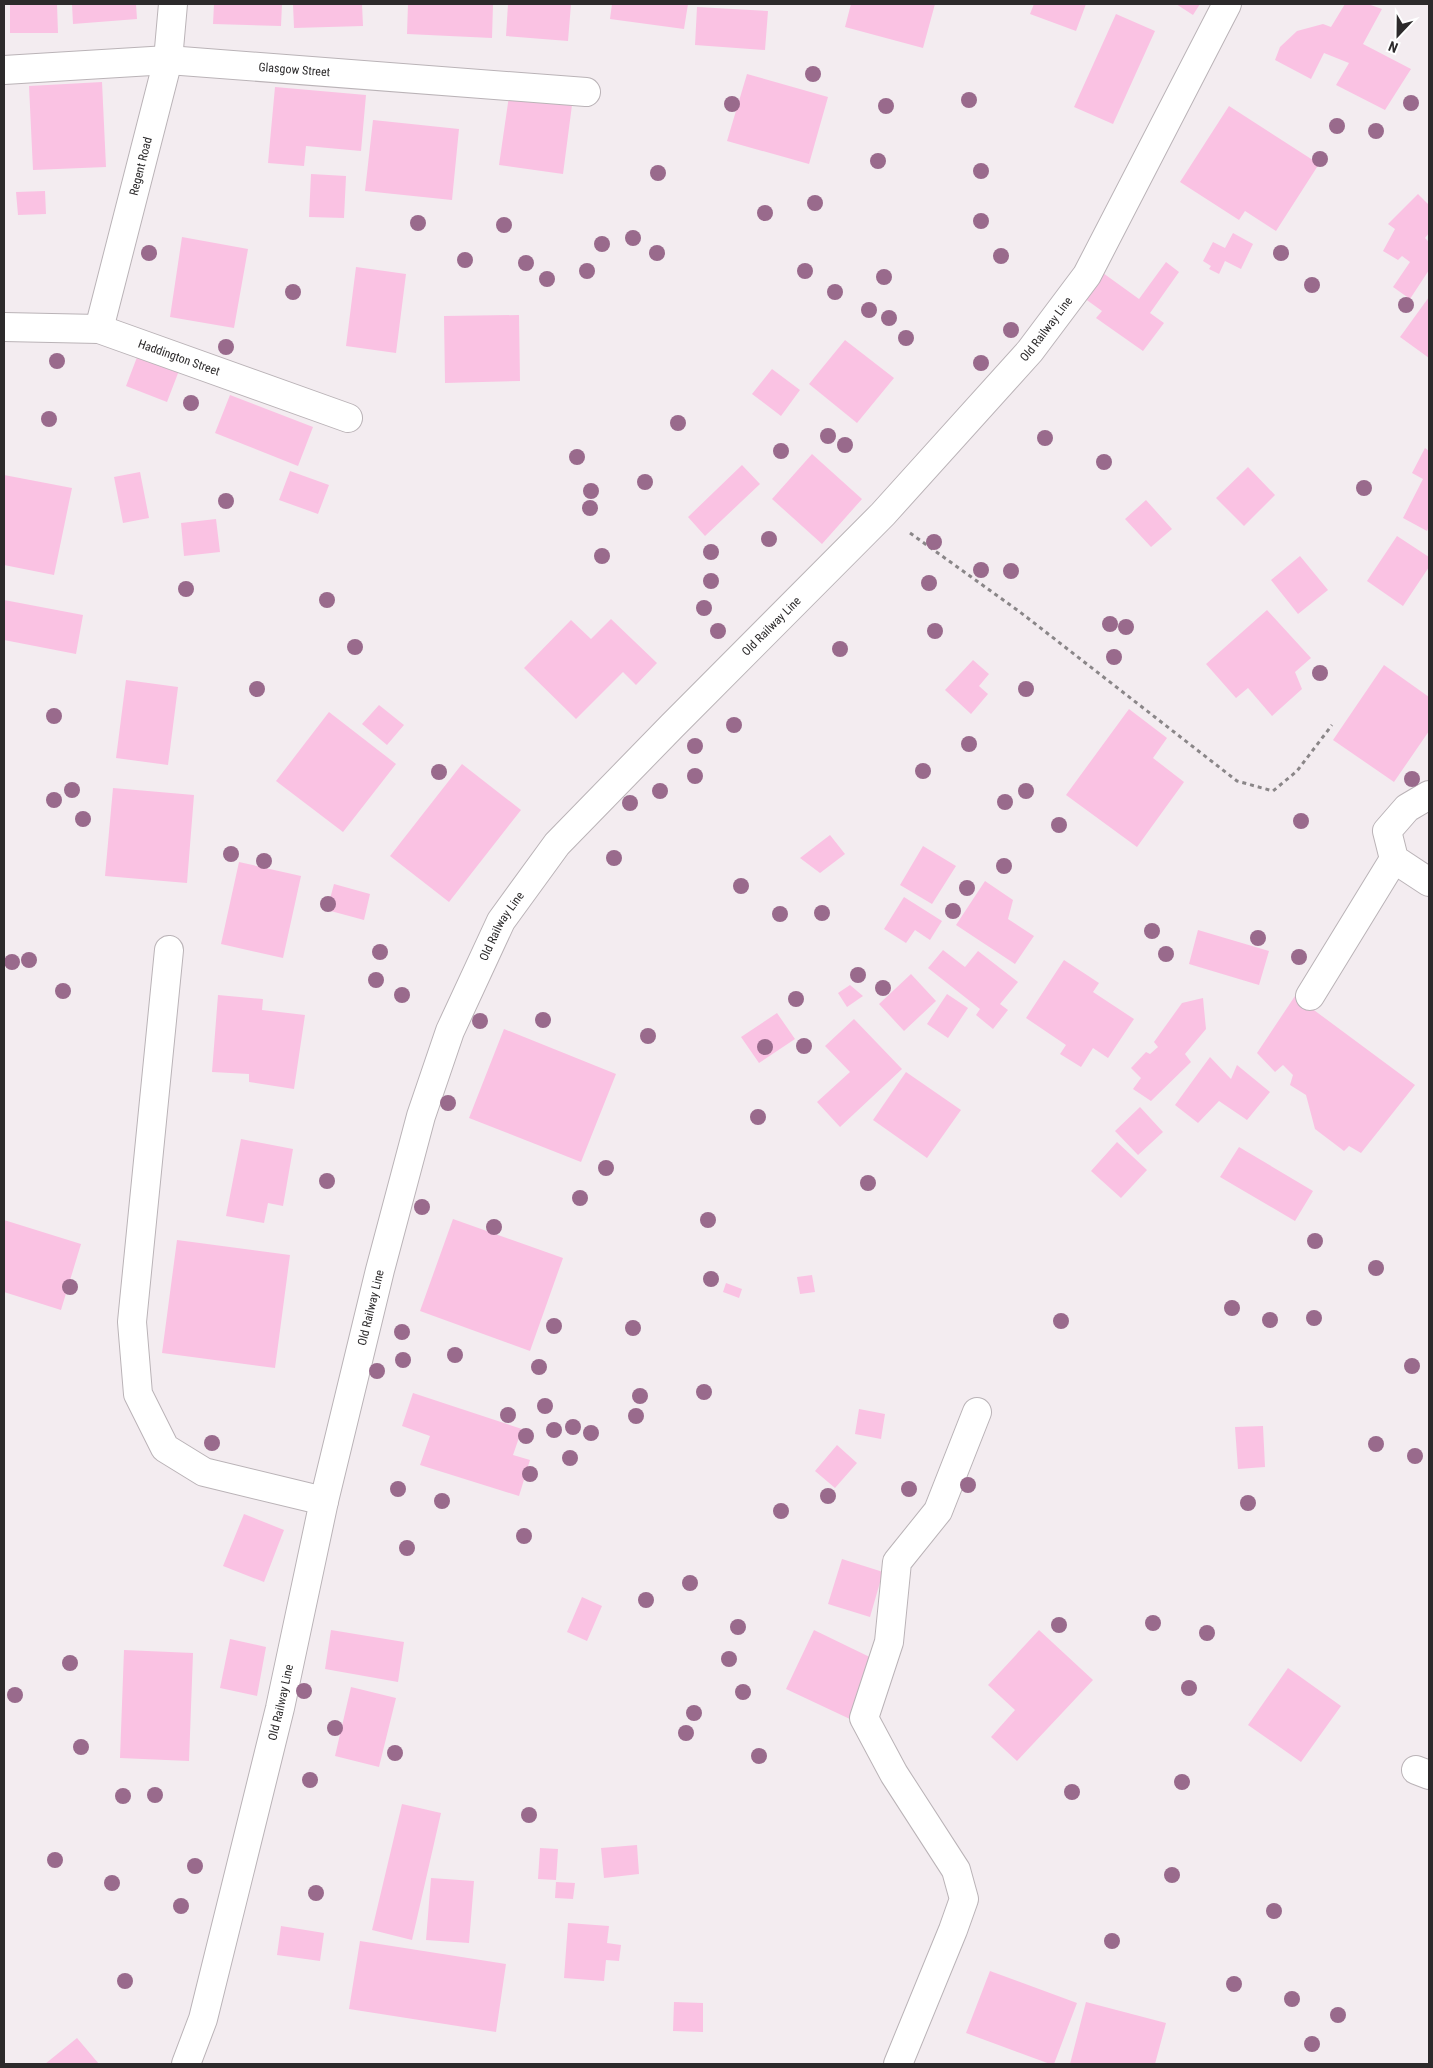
<svg xmlns="http://www.w3.org/2000/svg" width="1433" height="2068" viewBox="0 0 1433 2068" font-family="'Roboto Condensed',sans-serif">
	<style>
		.building { fill: #fac2e3 }
		.lines { fill: none; stroke-linecap: round; stroke-linejoin: round }
		.street-casing { stroke: #bab3b7; stroke-width: 30 }
		.path { stroke: #8a8688; stroke-width: 3; stroke-dasharray: 4 4; stroke-linecap: butt }
		.street { stroke: #fff; stroke-width: 28 }
		.tree { fill: #996a8c }
		.labels { text-anchor: middle; dominant-baseline: central; stroke-width: 4; stroke-linejoin: round; paint-order: stroke }
		.street-label { font-size: 12px; fill: #2c2a2b; stroke: #fff }
	</style>
	<rect width="100%" height="100%" fill="#f3ecf0"/>
	<path class="building" d="M 10,4 L 57,4 L 58,33 L 10,33 Z
		M 72,4 L 136,4 L 137,19 L 73,24 Z
		M 214,4 L 282,4 L 281,26 L 213,24 Z
		M 293,4 L 362,4 L 363,26 L 294,28 Z
		M 408,4 L 493,4 L 492,38 L 407,34 Z
		M 508,4 L 571,4 L 568,41 L 506,36 Z
		M 612,4 L 688,4 L 684,29 L 610,19 Z
		M 851,4 L 935,4 L 923,48 L 845,27 Z
		M 1034,4 L 1086,4 L 1076,31 L 1030,14 Z
		M 1176,4 L 1200,4 L 1193,15 Z
		M 1345,4 L 1368,4 L 1382,9 L 1363,44 L 1411,69 L 1385,110 L 1336,85 L 1349,63 L 1324,53 L 1311,79 L 1275,60 L 1280,47 L 1297,31 L 1323,24 L 1331,27 Z
		M 697,7 L 768,11 L 765,50 L 695,45 Z
		M 1116,14 L 1155,31 L 1113,124 L 1074,107 Z
		M 747,74 L 828,97 L 809,164 L 727,141 Z
		M 102,82 L 106,167 L 33,170 L 29,86 Z
		M 275,87 L 366,95 L 361,151 L 306,146 L 304,166 L 268,163 Z
		M 509,96 L 572,105 L 563,174 L 499,165 Z
		M 1229,106 L 1319,164 L 1276,231 L 1245,211 L 1239,220 L 1180,182 Z
		M 373,120 L 459,129 L 452,200 L 365,191 Z
		M 311,174 L 346,176 L 344,218 L 309,217 Z
		M 45,191 L 46,214 L 18,215 L 16,192 Z
		M 1418,194 L 1429,205 L 1429,233 L 1425,238 L 1429,242 L 1429,270 L 1410,299 L 1393,287 L 1410,262 L 1402,256 L 1398,260 L 1383,251 L 1395,229 L 1388,224 Z
		M 1233,233 L 1253,244 L 1241,269 L 1225,261 L 1219,274 L 1209,269 L 1211,266 L 1203,261 L 1213,242 L 1225,248 Z
		M 182,237 L 248,249 L 234,328 L 170,317 Z
		M 1166,262 L 1179,272 L 1150,313 L 1164,323 L 1143,351 L 1096,318 L 1102,311 L 1084,298 L 1103,273 L 1139,299 Z
		M 356,267 L 406,274 L 396,353 L 346,346 Z
		M 1429,297 L 1429,358 L 1400,337 Z
		M 519,315 L 520,381 L 445,383 L 444,316 Z
		M 845,340 L 894,378 L 857,423 L 809,384 Z
		M 139,352 L 180,368 L 167,402 L 126,386 Z
		M 772,369 L 800,390 L 781,416 L 752,394 Z
		M 230,395 L 313,427 L 298,466 L 215,433 Z
		M 1425,448 L 1429,451 L 1429,526 L 1427,531 L 1403,518 L 1423,479 L 1412,473 Z
		M 812,454 L 862,499 L 822,544 L 772,499 Z
		M 742,465 L 760,484 L 705,536 L 688,517 Z
		M 1248,467 L 1275,495 L 1244,526 L 1216,498 Z
		M 290,471 L 329,485 L 318,514 L 279,500 Z
		M 140,472 L 149,518 L 123,523 L 114,477 Z
		M 4,475 L 72,488 L 54,575 L 4,565 Z
		M 1146,500 L 1172,529 L 1151,547 L 1125,519 Z
		M 216,519 L 220,552 L 184,556 L 181,523 Z
		M 1397,536 L 1429,557 L 1429,567 L 1403,606 L 1367,581 Z
		M 1300,556 L 1328,590 L 1298,614 L 1271,580 Z
		M 4,600 L 83,615 L 76,654 L 4,640 Z
		M 1267,610 L 1311,658 L 1295,672 L 1302,689 L 1272,716 L 1248,688 L 1236,698 L 1206,664 Z
		M 611,619 L 657,663 L 636,685 L 623,672 L 576,719 L 524,668 L 571,620 L 591,639 Z
		M 973,660 L 989,674 L 979,686 L 988,694 L 971,714 L 945,690 Z
		M 1384,665 L 1429,697 L 1429,731 L 1394,782 L 1333,740 Z
		M 126,680 L 178,687 L 168,765 L 116,758 Z
		M 379,705 L 404,725 L 387,745 L 362,724 Z
		M 1129,709 L 1167,738 L 1153,758 L 1184,782 L 1137,847 L 1066,795 Z
		M 329,712 L 396,764 L 343,832 L 276,781 Z
		M 462,764 L 521,810 L 449,902 L 390,856 Z
		M 113,788 L 194,795 L 187,883 L 105,876 Z
		M 830,835 L 845,854 L 820,873 L 800,858 Z
		M 923,846 L 956,866 L 932,904 L 900,885 Z
		M 239,862 L 301,876 L 283,958 L 221,944 Z
		M 985,881 L 1013,900 L 1008,919 L 1034,936 L 1015,964 L 956,925 Z
		M 334,884 L 370,894 L 364,920 L 327,910 Z
		M 904,897 L 942,921 L 930,940 L 915,930 L 906,943 L 884,929 Z
		M 1198,930 L 1269,951 L 1259,985 L 1189,964 Z
		M 943,950 L 965,967 L 978,951 L 1018,982 L 1000,1004 L 1008,1010 L 993,1029 L 976,1015 L 980,1009 L 928,968 Z
		M 1064,960 L 1099,983 L 1093,992 L 1134,1019 L 1108,1058 L 1093,1048 L 1081,1067 L 1060,1054 L 1066,1045 L 1026,1018 Z
		M 911,974 L 936,1001 L 904,1031 L 879,1004 Z
		M 850,985 L 863,996 L 847,1007 L 838,993 Z
		M 947,994 L 968,1008 L 948,1038 L 927,1024 Z
		M 218,995 L 263,999 L 262,1010 L 305,1015 L 294,1089 L 249,1082 L 249,1074 L 212,1072 Z
		M 1295,996 L 1415,1085 L 1361,1153 L 1349,1146 L 1344,1151 L 1315,1129 L 1306,1095 L 1290,1085 L 1293,1075 L 1283,1065 L 1275,1072 L 1257,1053 Z
		M 1203,998 L 1206,1029 L 1185,1054 L 1191,1062 L 1151,1101 L 1133,1089 L 1141,1078 L 1131,1068 L 1146,1052 L 1150,1054 L 1158,1047 L 1154,1042 L 1182,1003 Z
		M 777,1013 L 795,1039 L 759,1063 L 741,1037 Z
		M 854,1019 L 902,1069 L 840,1127 L 817,1102 L 850,1072 L 825,1046 Z
		M 504,1029 L 616,1074 L 581,1162 L 469,1118 Z
		M 1210,1057 L 1231,1079 L 1237,1065 L 1270,1092 L 1247,1120 L 1219,1101 L 1198,1123 L 1175,1105 Z
		M 906,1072 L 961,1110 L 927,1158 L 873,1120 Z
		M 1140,1107 L 1163,1132 L 1138,1155 L 1115,1131 Z
		M 241,1139 L 293,1149 L 283,1206 L 268,1203 L 264,1223 L 226,1216 Z
		M 1117,1142 L 1147,1170 L 1121,1198 L 1091,1171 Z
		M 1239,1147 L 1313,1191 L 1295,1221 L 1220,1177 Z
		M 453,1219 L 563,1258 L 530,1351 L 420,1311 Z
		M 4,1220 L 81,1244 L 61,1310 L 4,1292 Z
		M 177,1240 L 290,1255 L 275,1368 L 162,1353 Z
		M 812,1275 L 815,1292 L 800,1294 L 797,1277 Z
		M 726,1283 L 742,1289 L 739,1298 L 723,1292 Z
		M 413,1393 L 522,1429 L 513,1455 L 530,1460 L 519,1496 L 420,1465 L 430,1436 L 402,1426 Z
		M 859,1409 L 885,1414 L 881,1439 L 855,1434 Z
		M 1263,1426 L 1265,1467 L 1238,1469 L 1235,1427 Z
		M 837,1445 L 857,1463 L 835,1488 L 815,1471 Z
		M 244,1514 L 284,1530 L 264,1582 L 223,1566 Z
		M 842,1559 L 883,1572 L 870,1617 L 828,1604 Z
		M 582,1597 L 602,1606 L 587,1641 L 567,1632 Z
		M 331,1630 L 404,1642 L 398,1682 L 325,1669 Z
		M 814,1630 L 880,1662 L 852,1720 L 786,1689 Z
		M 1039,1630 L 1093,1680 L 1017,1761 L 991,1737 L 1015,1710 L 988,1685 Z
		M 230,1639 L 266,1647 L 257,1696 L 220,1688 Z
		M 124,1650 L 193,1653 L 189,1761 L 120,1758 Z
		M 1288,1668 L 1341,1706 L 1301,1762 L 1248,1725 Z
		M 351,1687 L 396,1698 L 379,1767 L 335,1756 Z
		M 402,1804 L 441,1813 L 412,1940 L 372,1930 Z
		M 637,1845 L 639,1874 L 604,1878 L 601,1848 Z
		M 540,1848 L 558,1849 L 556,1880 L 538,1879 Z
		M 431,1878 L 474,1881 L 469,1943 L 426,1940 Z
		M 556,1882 L 575,1883 L 573,1899 L 555,1898 Z
		M 568,1923 L 609,1926 L 607,1943 L 621,1945 L 619,1961 L 606,1960 L 604,1981 L 564,1978 Z
		M 281,1926 L 324,1933 L 320,1961 L 277,1955 Z
		M 360,1941 L 506,1964 L 496,2032 L 349,2009 Z
		M 990,1971 L 1077,2003 L 1054,2064 L 1050,2064 L 966,2033 Z
		M 674,2002 L 703,2003 L 703,2032 L 673,2031 Z
		M 1086,2002 L 1166,2023 L 1155,2064 L 1070,2064 Z
		M 77,2038 L 99,2064 L 45,2064 Z"/>
	<g class="lines">
		<g class="street-casing">
			<g id="street">
				<path id="s1" d="M 4,70 L 168,60 L 586,92"/>
				<path id="s2" d="M 4,327 L 99,329 L 348,418"/>
				<path id="s3" d="M 99,329 L 168,60 L 173,4"/>
				<path d="M 1429,795 L 1407,808 L 1387,831 L 1394,859 L 1429,882"/>
				<path d="M 169,950 L 132,1322 L 138,1394 L 165,1448 L 204,1472 L 324,1501"/>
				<path d="M 1310,996 L 1394,859"/>
				<path d="M 1416,1770 L 1429,1775"/>
				<path id="s4" d="M 186,2064 L 203,2019 L 280,1708 L 324,1501 L 380,1270 L 421,1116 L 450,1031 L 501,921 L 557,844 L 672,726 L 883,514 L 1030,351 L 1087,275 L 1227,4"/>
				<path d="M 898,2064 L 953,1930 L 964,1899 L 956,1870 L 894,1774 L 864,1718 L 889,1642 L 897,1562 L 938,1511 L 977,1412"/>
			</g>
		</g>
		<path class="path" d="M 910,533 L 1020,612 L 1237,781 L 1273,791 L 1297,771 L 1332,725"/>
		<use href="#street" class="street"/>
	</g>
	<g class="tree">
		<circle cx="813" cy="74" r="8"/>
		<circle cx="969" cy="100" r="8"/>
		<circle cx="1411" cy="103" r="8"/>
		<circle cx="732" cy="104" r="8"/>
		<circle cx="886" cy="106" r="8"/>
		<circle cx="1337" cy="126" r="8"/>
		<circle cx="1376" cy="131" r="8"/>
		<circle cx="1320" cy="159" r="8"/>
		<circle cx="878" cy="161" r="8"/>
		<circle cx="981" cy="171" r="8"/>
		<circle cx="658" cy="173" r="8"/>
		<circle cx="815" cy="203" r="8"/>
		<circle cx="765" cy="213" r="8"/>
		<circle cx="981" cy="221" r="8"/>
		<circle cx="418" cy="223" r="8"/>
		<circle cx="504" cy="225" r="8"/>
		<circle cx="633" cy="238" r="8"/>
		<circle cx="602" cy="244" r="8"/>
		<circle cx="149" cy="253" r="8"/>
		<circle cx="657" cy="253" r="8"/>
		<circle cx="1281" cy="253" r="8"/>
		<circle cx="1001" cy="256" r="8"/>
		<circle cx="465" cy="260" r="8"/>
		<circle cx="526" cy="263" r="8"/>
		<circle cx="587" cy="271" r="8"/>
		<circle cx="805" cy="271" r="8"/>
		<circle cx="884" cy="277" r="8"/>
		<circle cx="547" cy="279" r="8"/>
		<circle cx="1312" cy="285" r="8"/>
		<circle cx="293" cy="292" r="8"/>
		<circle cx="835" cy="292" r="8"/>
		<circle cx="1406" cy="305" r="8"/>
		<circle cx="869" cy="310" r="8"/>
		<circle cx="889" cy="318" r="8"/>
		<circle cx="1011" cy="330" r="8"/>
		<circle cx="906" cy="338" r="8"/>
		<circle cx="226" cy="347" r="8"/>
		<circle cx="57" cy="361" r="8"/>
		<circle cx="981" cy="363" r="8"/>
		<circle cx="191" cy="403" r="8"/>
		<circle cx="49" cy="419" r="8"/>
		<circle cx="678" cy="423" r="8"/>
		<circle cx="828" cy="436" r="8"/>
		<circle cx="1045" cy="438" r="8"/>
		<circle cx="845" cy="445" r="8"/>
		<circle cx="781" cy="451" r="8"/>
		<circle cx="577" cy="457" r="8"/>
		<circle cx="1104" cy="462" r="8"/>
		<circle cx="645" cy="482" r="8"/>
		<circle cx="1364" cy="488" r="8"/>
		<circle cx="591" cy="491" r="8"/>
		<circle cx="226" cy="501" r="8"/>
		<circle cx="590" cy="508" r="8"/>
		<circle cx="769" cy="539" r="8"/>
		<circle cx="934" cy="542" r="8"/>
		<circle cx="711" cy="552" r="8"/>
		<circle cx="602" cy="556" r="8"/>
		<circle cx="981" cy="570" r="8"/>
		<circle cx="1011" cy="571" r="8"/>
		<circle cx="711" cy="581" r="8"/>
		<circle cx="929" cy="583" r="8"/>
		<circle cx="186" cy="589" r="8"/>
		<circle cx="327" cy="600" r="8"/>
		<circle cx="704" cy="608" r="8"/>
		<circle cx="1110" cy="624" r="8"/>
		<circle cx="1126" cy="627" r="8"/>
		<circle cx="718" cy="631" r="8"/>
		<circle cx="935" cy="631" r="8"/>
		<circle cx="355" cy="647" r="8"/>
		<circle cx="840" cy="649" r="8"/>
		<circle cx="1114" cy="657" r="8"/>
		<circle cx="1320" cy="673" r="8"/>
		<circle cx="257" cy="689" r="8"/>
		<circle cx="1026" cy="689" r="8"/>
		<circle cx="54" cy="716" r="8"/>
		<circle cx="734" cy="725" r="8"/>
		<circle cx="969" cy="744" r="8"/>
		<circle cx="695" cy="746" r="8"/>
		<circle cx="923" cy="771" r="8"/>
		<circle cx="439" cy="772" r="8"/>
		<circle cx="695" cy="776" r="8"/>
		<circle cx="1412" cy="779" r="8"/>
		<circle cx="72" cy="790" r="8"/>
		<circle cx="660" cy="791" r="8"/>
		<circle cx="1026" cy="791" r="8"/>
		<circle cx="54" cy="800" r="8"/>
		<circle cx="1005" cy="802" r="8"/>
		<circle cx="630" cy="803" r="8"/>
		<circle cx="83" cy="819" r="8"/>
		<circle cx="1301" cy="821" r="8"/>
		<circle cx="1059" cy="825" r="8"/>
		<circle cx="231" cy="854" r="8"/>
		<circle cx="614" cy="858" r="8"/>
		<circle cx="264" cy="861" r="8"/>
		<circle cx="1004" cy="866" r="8"/>
		<circle cx="741" cy="886" r="8"/>
		<circle cx="967" cy="888" r="8"/>
		<circle cx="328" cy="904" r="8"/>
		<circle cx="953" cy="911" r="8"/>
		<circle cx="822" cy="913" r="8"/>
		<circle cx="780" cy="914" r="8"/>
		<circle cx="1152" cy="931" r="8"/>
		<circle cx="1258" cy="938" r="8"/>
		<circle cx="380" cy="952" r="8"/>
		<circle cx="1166" cy="954" r="8"/>
		<circle cx="1299" cy="957" r="8"/>
		<circle cx="29" cy="960" r="8"/>
		<circle cx="12" cy="962" r="8"/>
		<circle cx="858" cy="975" r="8"/>
		<circle cx="376" cy="980" r="8"/>
		<circle cx="883" cy="988" r="8"/>
		<circle cx="63" cy="991" r="8"/>
		<circle cx="402" cy="995" r="8"/>
		<circle cx="796" cy="999" r="8"/>
		<circle cx="543" cy="1020" r="8"/>
		<circle cx="480" cy="1021" r="8"/>
		<circle cx="648" cy="1036" r="8"/>
		<circle cx="804" cy="1046" r="8"/>
		<circle cx="765" cy="1047" r="8"/>
		<circle cx="448" cy="1103" r="8"/>
		<circle cx="758" cy="1117" r="8"/>
		<circle cx="606" cy="1168" r="8"/>
		<circle cx="327" cy="1181" r="8"/>
		<circle cx="868" cy="1183" r="8"/>
		<circle cx="580" cy="1198" r="8"/>
		<circle cx="422" cy="1207" r="8"/>
		<circle cx="708" cy="1220" r="8"/>
		<circle cx="494" cy="1227" r="8"/>
		<circle cx="1315" cy="1241" r="8"/>
		<circle cx="1376" cy="1268" r="8"/>
		<circle cx="711" cy="1279" r="8"/>
		<circle cx="70" cy="1287" r="8"/>
		<circle cx="1232" cy="1308" r="8"/>
		<circle cx="1314" cy="1318" r="8"/>
		<circle cx="1270" cy="1320" r="8"/>
		<circle cx="1061" cy="1321" r="8"/>
		<circle cx="554" cy="1326" r="8"/>
		<circle cx="633" cy="1328" r="8"/>
		<circle cx="402" cy="1332" r="8"/>
		<circle cx="455" cy="1355" r="8"/>
		<circle cx="403" cy="1360" r="8"/>
		<circle cx="1412" cy="1366" r="8"/>
		<circle cx="539" cy="1367" r="8"/>
		<circle cx="377" cy="1371" r="8"/>
		<circle cx="704" cy="1392" r="8"/>
		<circle cx="640" cy="1396" r="8"/>
		<circle cx="545" cy="1406" r="8"/>
		<circle cx="508" cy="1415" r="8"/>
		<circle cx="636" cy="1416" r="8"/>
		<circle cx="573" cy="1427" r="8"/>
		<circle cx="554" cy="1430" r="8"/>
		<circle cx="591" cy="1433" r="8"/>
		<circle cx="526" cy="1436" r="8"/>
		<circle cx="212" cy="1443" r="8"/>
		<circle cx="1376" cy="1444" r="8"/>
		<circle cx="1415" cy="1456" r="8"/>
		<circle cx="570" cy="1458" r="8"/>
		<circle cx="530" cy="1474" r="8"/>
		<circle cx="968" cy="1485" r="8"/>
		<circle cx="398" cy="1489" r="8"/>
		<circle cx="909" cy="1489" r="8"/>
		<circle cx="828" cy="1496" r="8"/>
		<circle cx="442" cy="1501" r="8"/>
		<circle cx="1248" cy="1503" r="8"/>
		<circle cx="781" cy="1511" r="8"/>
		<circle cx="524" cy="1536" r="8"/>
		<circle cx="407" cy="1548" r="8"/>
		<circle cx="690" cy="1583" r="8"/>
		<circle cx="646" cy="1600" r="8"/>
		<circle cx="1153" cy="1623" r="8"/>
		<circle cx="1059" cy="1625" r="8"/>
		<circle cx="738" cy="1627" r="8"/>
		<circle cx="1207" cy="1633" r="8"/>
		<circle cx="729" cy="1659" r="8"/>
		<circle cx="70" cy="1663" r="8"/>
		<circle cx="1189" cy="1688" r="8"/>
		<circle cx="304" cy="1691" r="8"/>
		<circle cx="743" cy="1692" r="8"/>
		<circle cx="15" cy="1695" r="8"/>
		<circle cx="694" cy="1713" r="8"/>
		<circle cx="335" cy="1728" r="8"/>
		<circle cx="686" cy="1733" r="8"/>
		<circle cx="81" cy="1747" r="8"/>
		<circle cx="395" cy="1753" r="8"/>
		<circle cx="759" cy="1756" r="8"/>
		<circle cx="310" cy="1780" r="8"/>
		<circle cx="1182" cy="1782" r="8"/>
		<circle cx="1072" cy="1792" r="8"/>
		<circle cx="155" cy="1795" r="8"/>
		<circle cx="123" cy="1796" r="8"/>
		<circle cx="529" cy="1815" r="8"/>
		<circle cx="55" cy="1860" r="8"/>
		<circle cx="195" cy="1866" r="8"/>
		<circle cx="1172" cy="1875" r="8"/>
		<circle cx="112" cy="1883" r="8"/>
		<circle cx="316" cy="1893" r="8"/>
		<circle cx="181" cy="1906" r="8"/>
		<circle cx="1274" cy="1911" r="8"/>
		<circle cx="1112" cy="1941" r="8"/>
		<circle cx="125" cy="1981" r="8"/>
		<circle cx="1234" cy="1984" r="8"/>
		<circle cx="1292" cy="1999" r="8"/>
		<circle cx="1338" cy="2015" r="8"/>
		<circle cx="1312" cy="2044" r="8"/>
	</g>
	<g class="labels">
		<g class="street-label">
			<text stroke="none"><textPath href="#s1" startOffset="291">Glasgow Street</textPath></text>
			<text stroke="none"><textPath href="#s3" startOffset="168">Regent Road</textPath></text>
			<text stroke="none"><textPath href="#s4" startOffset="1994">Old Railway Line</textPath></text>
			<text stroke="none"><textPath href="#s2" startOffset="180">Haddington Street</textPath></text>
			<text stroke="none"><textPath href="#s4" startOffset="1589">Old Railway Line</textPath></text>
			<text stroke="none"><textPath href="#s4" startOffset="1184">Old Railway Line</textPath></text>
			<text stroke="none"><textPath href="#s4" startOffset="779">Old Railway Line</textPath></text>
			<text stroke="none"><textPath href="#s4" startOffset="374">Old Railway Line</textPath></text>
		</g>
	</g>
	<rect width="1433" height="2068" fill="none" stroke="#2c2a2b" stroke-width="10"/>
	<g transform="translate(1398 35) rotate(202)" stroke="#ffffff" stroke-width="4" paint-order="stroke">
	<path d="M0-4L9 19L0 12L-9 19Z" fill="#2c2a2b"/>
	<text y="-8" font-size="14" font-weight="bold" text-anchor="middle" fill="#2c2a2b">N</text>
	</g>
</svg>
